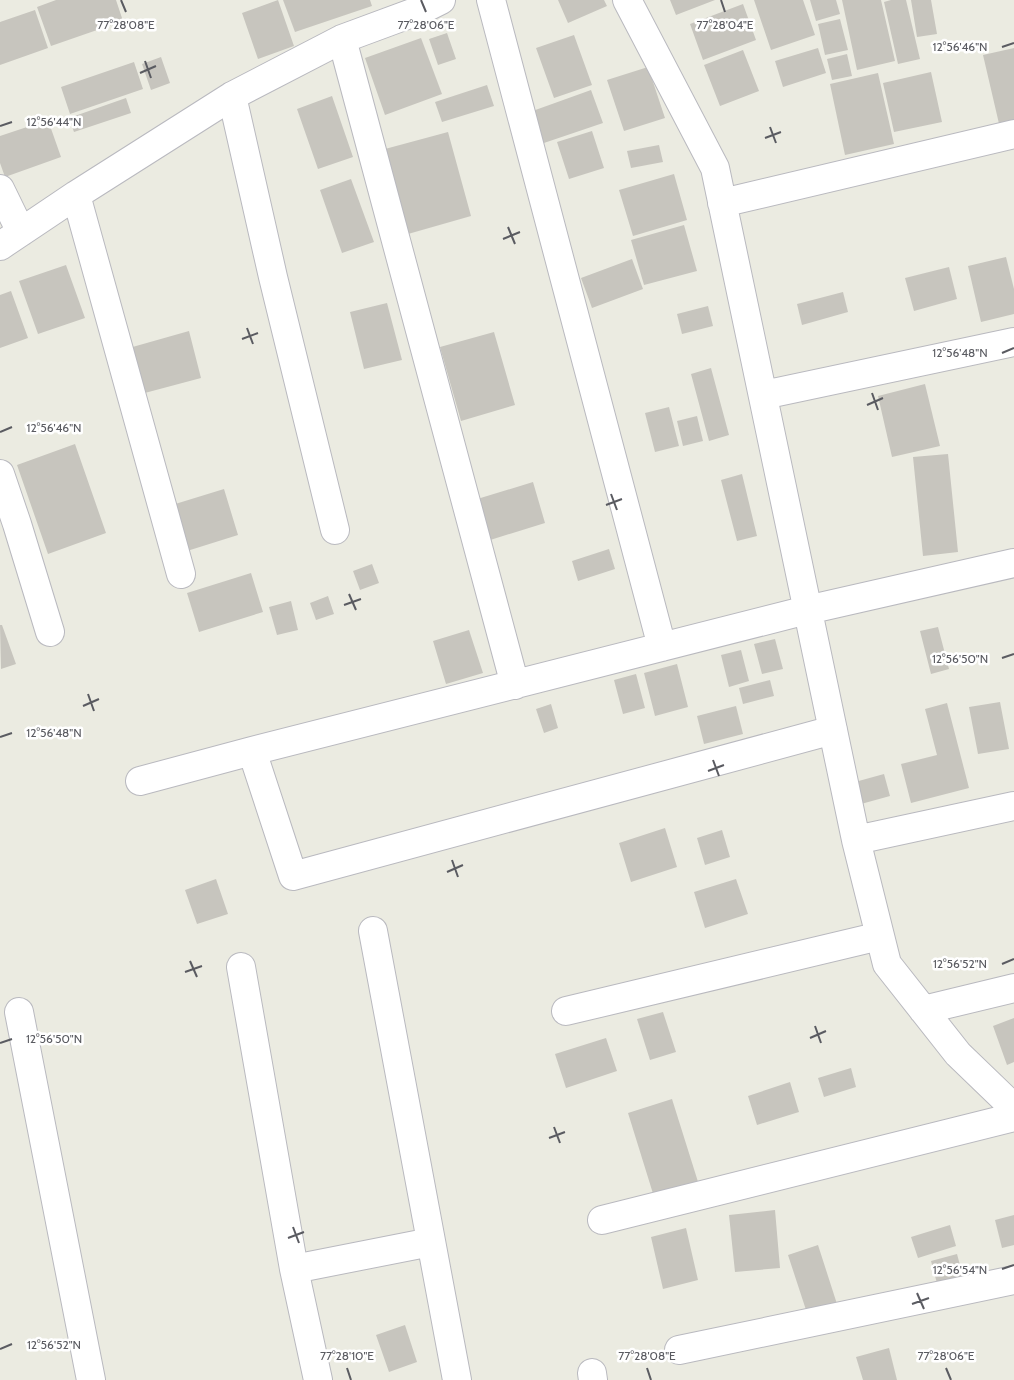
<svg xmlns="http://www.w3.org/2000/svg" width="1014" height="1380" viewBox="0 0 1014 1380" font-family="Cabin,sans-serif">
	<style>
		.building { fill: #c7c5be }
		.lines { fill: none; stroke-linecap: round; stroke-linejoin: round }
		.minor-casing { stroke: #b9b9bf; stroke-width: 30 }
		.minor { stroke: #fff; stroke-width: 28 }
		.ticks { fill: none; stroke: #5a5b61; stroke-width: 2 }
		.ticks-label { font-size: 12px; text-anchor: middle; fill: #5a5b61; stroke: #fff; stroke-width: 5; stroke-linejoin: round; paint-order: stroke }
	</style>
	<rect width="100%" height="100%" fill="#ebebe1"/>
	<path class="building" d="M 56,0 L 116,0 L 123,21 L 51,46 L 37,7 Z
		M 278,0 L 294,46 L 258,59 L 242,13 Z
		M 283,0 L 370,0 L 372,6 L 295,32 Z
		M 558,0 L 604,0 L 607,6 L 568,23 Z
		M 670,0 L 715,0 L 676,15 Z
		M 754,0 L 803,0 L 815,35 L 771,50 Z
		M 810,0 L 836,0 L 840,14 L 816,21 Z
		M 842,0 L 881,0 L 895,61 L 857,70 Z
		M 891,0 L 906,0 L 920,59 L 898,64 L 884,2 Z
		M 911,0 L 931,0 L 937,34 L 917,37 Z
		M 743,4 L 756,40 L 703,60 L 690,24 Z
		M 35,10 L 48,48 L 0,65 L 0,22 Z
		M 840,19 L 848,50 L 825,55 L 818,24 Z
		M 447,33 L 456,59 L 438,65 L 429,39 Z
		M 574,35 L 592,85 L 554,98 L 536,48 Z
		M 421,38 L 442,94 L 385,115 L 365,58 Z
		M 818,48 L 826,73 L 783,87 L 775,61 Z
		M 1014,48 L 1014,124 L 1000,128 L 983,55 Z
		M 743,50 L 759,91 L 720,106 L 704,65 Z
		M 847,54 L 852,76 L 832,80 L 827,59 Z
		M 161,57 L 170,83 L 151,90 L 142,64 Z
		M 134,62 L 143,89 L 70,114 L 61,87 Z
		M 648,67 L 665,118 L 624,131 L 607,80 Z
		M 931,72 L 942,122 L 894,132 L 883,83 Z
		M 878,73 L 894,144 L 845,155 L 830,84 Z
		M 487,85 L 494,106 L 442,122 L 435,102 Z
		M 591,90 L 603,123 L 538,145 L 527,113 Z
		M 332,96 L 353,157 L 318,169 L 297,109 Z
		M 126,98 L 131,113 L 74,132 L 69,118 Z
		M 48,120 L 61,157 L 5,177 L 0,163 L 0,136 Z
		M 592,131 L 604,168 L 569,179 L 557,142 Z
		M 448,132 L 471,216 L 408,234 L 385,149 Z
		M 659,145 L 663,162 L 631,168 L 627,151 Z
		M 674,174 L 687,220 L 633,236 L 619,190 Z
		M 351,179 L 374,242 L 342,253 L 320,190 Z
		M 684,225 L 697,271 L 644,285 L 631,240 Z
		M 1006,257 L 1014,289 L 1014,314 L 981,322 L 968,266 Z
		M 632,259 L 643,289 L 592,308 L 581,278 Z
		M 66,265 L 85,318 L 38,334 L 19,281 Z
		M 949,267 L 957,299 L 914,311 L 905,278 Z
		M 11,291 L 28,338 L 0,348 L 0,295 Z
		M 843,292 L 848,312 L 802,325 L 797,304 Z
		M 387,303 L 402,360 L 364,369 L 350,312 Z
		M 708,306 L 713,326 L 682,334 L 677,314 Z
		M 189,331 L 201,378 L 141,394 L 129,348 Z
		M 494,332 L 515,405 L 461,421 L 440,347 Z
		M 711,368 L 729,435 L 709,441 L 691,374 Z
		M 925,384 L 940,446 L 892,457 L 878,396 Z
		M 669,407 L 679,446 L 655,452 L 645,413 Z
		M 697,416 L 703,441 L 683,446 L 677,421 Z
		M 75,444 L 106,533 L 48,554 L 17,465 Z
		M 948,454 L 958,552 L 923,556 L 913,457 Z
		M 742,474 L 757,536 L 737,541 L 721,480 Z
		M 533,482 L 545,523 L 487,541 L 474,500 Z
		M 224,489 L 238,535 L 187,551 L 172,505 Z
		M 609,549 L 615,569 L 578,581 L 572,561 Z
		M 372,564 L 379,583 L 360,590 L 353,571 Z
		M 251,573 L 263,612 L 199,632 L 187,593 Z
		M 328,596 L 334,614 L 316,620 L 310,603 Z
		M 291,601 L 298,630 L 277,635 L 269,607 Z
		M 0,625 L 2,625 L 16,664 L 1,669 Z
		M 938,627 L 949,669 L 931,674 L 920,631 Z
		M 469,630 L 483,673 L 446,684 L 433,641 Z
		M 775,639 L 783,669 L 762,674 L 754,644 Z
		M 741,650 L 749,681 L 729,687 L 721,655 Z
		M 677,664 L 688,707 L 655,716 L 644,673 Z
		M 636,674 L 645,708 L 623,714 L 614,680 Z
		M 770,680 L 774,696 L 743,704 L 739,688 Z
		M 1000,702 L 1009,749 L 978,754 L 969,707 Z
		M 947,703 L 969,788 L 911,803 L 901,764 L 937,755 L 925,709 Z
		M 551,704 L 558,728 L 544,733 L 536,709 Z
		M 736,706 L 743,734 L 704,744 L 697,716 Z
		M 884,774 L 890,796 L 861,804 L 855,782 Z
		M 665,828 L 677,867 L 631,882 L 619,843 Z
		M 722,830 L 730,857 L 705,865 L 697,838 Z
		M 216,879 L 228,914 L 197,924 L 185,890 Z
		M 736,879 L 748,914 L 705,928 L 694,892 Z
		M 663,1012 L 676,1052 L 650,1060 L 637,1019 Z
		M 1014,1018 L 1014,1062 L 1007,1065 L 993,1026 Z
		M 606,1038 L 617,1071 L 566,1088 L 555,1054 Z
		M 851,1068 L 856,1087 L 824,1097 L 818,1078 Z
		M 790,1082 L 799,1112 L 757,1125 L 748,1096 Z
		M 672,1099 L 699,1185 L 655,1200 L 628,1113 Z
		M 775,1210 L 780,1268 L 735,1272 L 729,1215 Z
		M 1014,1215 L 1014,1245 L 1002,1248 L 995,1220 Z
		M 950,1225 L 956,1246 L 918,1258 L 911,1237 Z
		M 686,1228 L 698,1280 L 663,1289 L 651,1237 Z
		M 818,1245 L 837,1304 L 807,1313 L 788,1255 Z
		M 957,1254 L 964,1280 L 938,1287 L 931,1261 Z
		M 405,1325 L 417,1362 L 389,1372 L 376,1335 Z
		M 889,1348 L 897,1380 L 863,1380 L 856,1357 Z"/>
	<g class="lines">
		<g class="minor-casing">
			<path id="minor" d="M 491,0 L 662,647
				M 627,0 L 715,168 L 856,840 L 887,964 L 958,1054 L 1014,1108
				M 342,39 L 515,685
				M 232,96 L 273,277 L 335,530
				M 0,189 L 21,232
				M 76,195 L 181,574
				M 722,203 L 1014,134
				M 0,246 L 76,195 L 232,96 L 342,39 L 423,9 L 441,0
				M 763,395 L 1014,342
				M 0,474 L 17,524 L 50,632
				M 252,751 L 293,876 L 833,730
				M 140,781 L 252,751 L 807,610 L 1014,563
				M 856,840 L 1014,806
				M 373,931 L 457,1380
				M 241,967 L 294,1269 L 431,1242
				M 923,1010 L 1014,988
				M 566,1011 L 880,936
				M 19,1012 L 91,1380
				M 602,1220 L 1014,1117
				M 294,1269 L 318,1380
				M 679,1350 L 1014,1280
				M 592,1373 L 593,1380"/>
		</g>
		<use href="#minor" class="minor"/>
	</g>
	<path class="ticks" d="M 121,0 L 126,12M 421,0 L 426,12M 721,0 L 725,12M 1002,47 L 1014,43M 145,61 L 151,78M 140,73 L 156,66M 0,126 L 12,122M 770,127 L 776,143M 765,138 L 781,132M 508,227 L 515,244M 503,239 L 520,232M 247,328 L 253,344M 242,339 L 258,333M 1002,353 L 1014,348M 872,393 L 878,410M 867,405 L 883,398M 0,432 L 12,427M 611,494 L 617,510M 606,505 L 622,499M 349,594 L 356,610M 344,605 L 361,599M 1002,658 L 1014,654M 88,694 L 94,711M 83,706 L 99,699M 0,737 L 12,733M 713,760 L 719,776M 708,771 L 724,765M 452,860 L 458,877M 447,872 L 463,865M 190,961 L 197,977M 1002,964 L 1014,959M 185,972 L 202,966M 815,1026 L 821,1043M 810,1038 L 826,1031M 0,1043 L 12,1039M 554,1127 L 560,1143M 549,1138 L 565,1132M 293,1227 L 299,1243M 288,1238 L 304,1232M 1002,1269 L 1014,1265M 917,1293 L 924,1309M 912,1304 L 929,1298M 0,1349 L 12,1344M 347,1368 L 351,1380M 647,1368 L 651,1380M 946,1368 L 951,1380"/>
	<g class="ticks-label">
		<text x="126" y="29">77°28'08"E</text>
		<text x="426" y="29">77°28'06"E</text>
		<text x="725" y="29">77°28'04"E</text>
		<text x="960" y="51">12°56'46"N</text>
		<text x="54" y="126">12°56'44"N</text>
		<text x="960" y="357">12°56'48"N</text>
		<text x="54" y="432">12°56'46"N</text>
		<text x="960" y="663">12°56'50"N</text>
		<text x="54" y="737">12°56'48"N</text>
		<text x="960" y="968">12°56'52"N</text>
		<text x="54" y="1043">12°56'50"N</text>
		<text x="960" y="1274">12°56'54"N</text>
		<text x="54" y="1349">12°56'52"N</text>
		<text x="347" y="1360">77°28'10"E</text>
		<text x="647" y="1360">77°28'08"E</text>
		<text x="946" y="1360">77°28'06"E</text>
	</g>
</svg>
